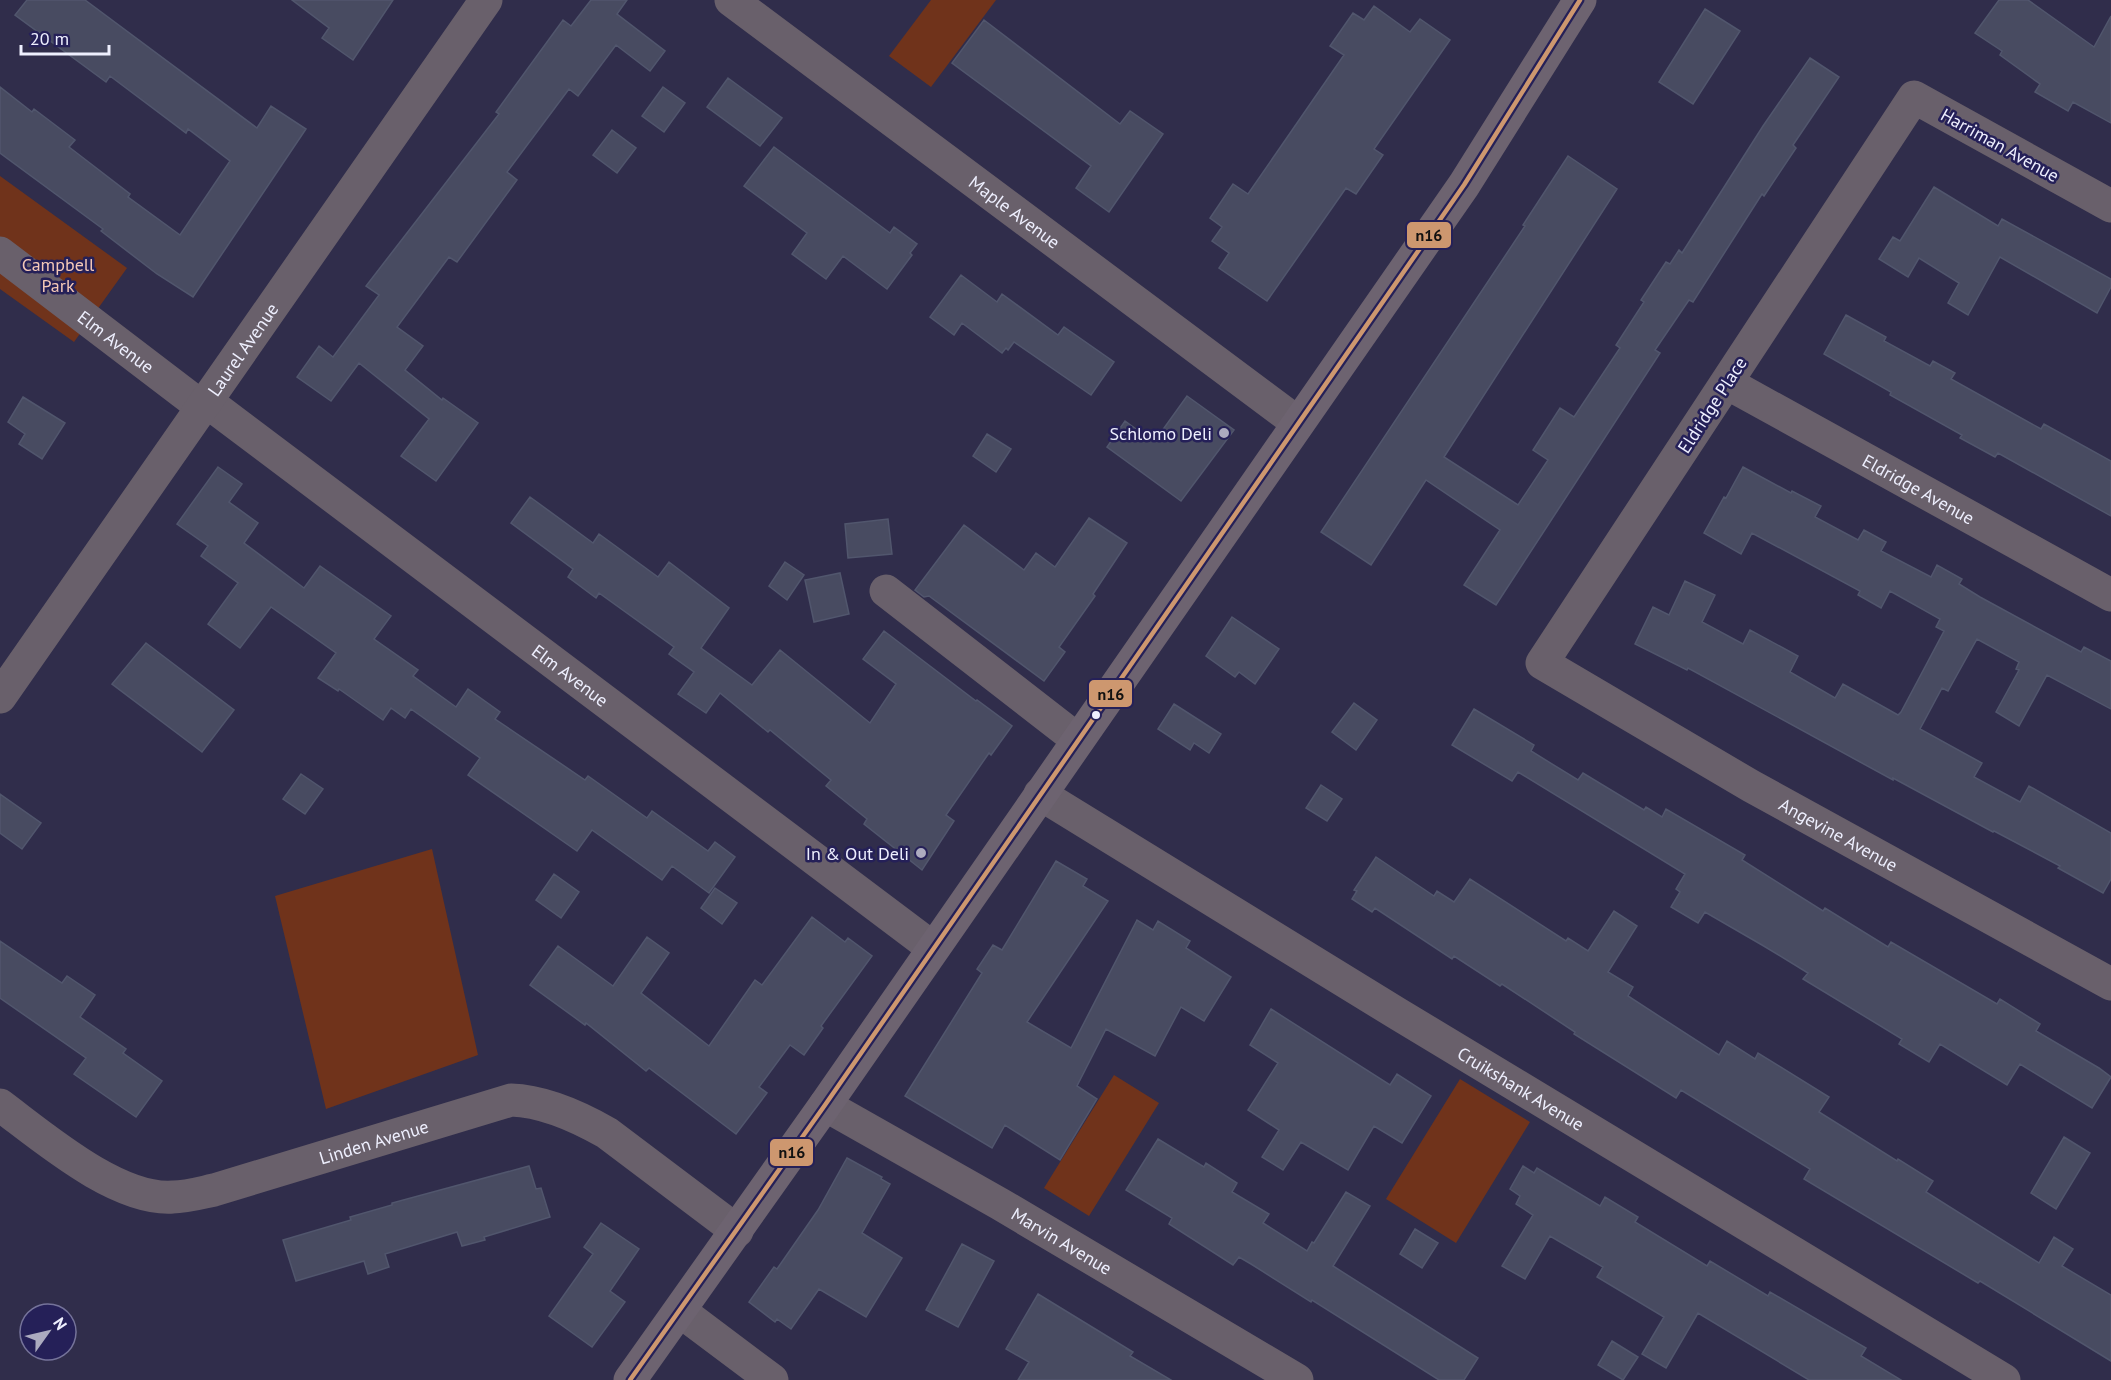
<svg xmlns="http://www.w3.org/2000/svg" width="2111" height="1380" viewBox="0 0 2111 1380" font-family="'PT Sans',sans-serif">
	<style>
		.green { fill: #70331b }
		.building { fill: #484b61; stroke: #51566d; stroke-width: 1.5 }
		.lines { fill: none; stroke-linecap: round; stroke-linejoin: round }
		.minor { stroke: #69606b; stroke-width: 33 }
		.major { stroke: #6d6370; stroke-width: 33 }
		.bus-1-casing { stroke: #252058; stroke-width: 9 }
		.bus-1 { stroke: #cd976f; stroke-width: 4.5 }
		.poi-dot { fill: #acabbf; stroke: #252058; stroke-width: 2 }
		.bus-dot { fill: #eeeffe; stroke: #252058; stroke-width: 2 }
		.labels { text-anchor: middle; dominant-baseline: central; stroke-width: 5; stroke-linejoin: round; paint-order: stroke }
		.street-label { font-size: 18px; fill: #eeeffe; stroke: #252058 }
		.park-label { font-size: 18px; fill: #f5c9b7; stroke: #252058 }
		.poi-label { font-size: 18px; fill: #eeeffe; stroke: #252058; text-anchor: end }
		.line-badge { stroke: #252058; stroke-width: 2 }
		.pale-badge-label { font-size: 16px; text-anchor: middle; font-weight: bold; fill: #111 }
	</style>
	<rect width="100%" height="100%" fill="#302d4b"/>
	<path class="green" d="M 931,0 L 996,0 L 931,87 L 889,56 Z
		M 0,176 L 127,268 L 74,342 L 0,289 Z
		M 432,849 L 478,1055 L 326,1109 L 275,896 Z
		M 1114,1075 L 1159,1103 L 1089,1216 L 1044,1188 Z
		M 1460,1079 L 1530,1122 L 1456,1243 L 1386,1199 Z"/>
	<path class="building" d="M 27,0 L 85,0 L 257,128 L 271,106 L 306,129 L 193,297 L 157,274 L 101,231 L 103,229 L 0,153 L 0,87 L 32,112 L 34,109 L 75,140 L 69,147 L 130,194 L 128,197 L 180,235 L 230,161 L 188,129 L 186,133 L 110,76 L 106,82 L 15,15 Z
		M 292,0 L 393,0 L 353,60 L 322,38 L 329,28 Z
		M 591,0 L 627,0 L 617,14 L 665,51 L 650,71 L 616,45 L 578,96 L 569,89 L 507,172 L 517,180 L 457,262 L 449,257 L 397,327 L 423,346 L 405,370 L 442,400 L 443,398 L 478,423 L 436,481 L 401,456 L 429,419 L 359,363 L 331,401 L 297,377 L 319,346 L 333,357 L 379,295 L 366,286 L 499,114 L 496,112 L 563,20 L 571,26 Z
		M 1999,0 L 2028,0 L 2094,47 L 2111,16 L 2111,123 L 2073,102 L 2068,111 L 2035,92 L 2040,84 L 2000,55 L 2002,51 L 1975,33 Z
		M 1374,6 L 1410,32 L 1420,19 L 1450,40 L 1374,149 L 1383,155 L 1356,194 L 1346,188 L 1267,301 L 1219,268 L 1229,253 L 1212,241 L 1222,227 L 1210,218 L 1233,184 L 1248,194 L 1344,55 L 1330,46 L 1353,13 L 1364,20 Z
		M 1705,9 L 1740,31 L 1693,104 L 1659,82 Z
		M 984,20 L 1120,124 L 1130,111 L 1163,134 L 1109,212 L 1076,188 L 1091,166 L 952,63 Z
		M 1810,58 L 1839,77 L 1793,145 L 1796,148 L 1764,196 L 1762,194 L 1693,302 L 1689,300 L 1655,350 L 1660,353 L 1496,605 L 1464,585 L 1500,530 L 1426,480 L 1371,565 L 1321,532 L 1525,226 L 1523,225 L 1568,156 L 1617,189 L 1444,457 L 1518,505 L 1548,460 L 1533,450 L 1560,408 L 1574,417 L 1620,348 L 1616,345 L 1644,302 L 1641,300 L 1666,262 L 1670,264 L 1679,250 L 1682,253 L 1763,126 Z
		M 728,78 L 782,118 L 760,146 L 707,107 Z
		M 663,87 L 685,103 L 664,132 L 642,116 Z
		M 612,130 L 636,148 L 617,173 L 593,155 Z
		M 774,147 L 890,233 L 894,227 L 917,244 L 910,253 L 912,255 L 887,289 L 843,256 L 826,279 L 792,254 L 807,233 L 744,186 Z
		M 1934,187 L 1998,226 L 2002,219 L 2111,279 L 2111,287 L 2097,313 L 2000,257 L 1968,315 L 1948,303 L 1959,283 L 1919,258 L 1908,277 L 1879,259 L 1893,237 L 1900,241 Z
		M 961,275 L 997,302 L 1002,294 L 1058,335 L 1064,327 L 1114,362 L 1091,395 L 1014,342 L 1008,350 L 1006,348 L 1002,353 L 962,323 L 954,335 L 930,317 Z
		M 1846,315 L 1886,337 L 1884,341 L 1930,366 L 1933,361 L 1955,373 L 1951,379 L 2041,429 L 2044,424 L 2111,461 L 2111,516 L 1998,453 L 1995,457 L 1960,438 L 1962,435 L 1890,395 L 1891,392 L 1824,354 Z
		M 1187,396 L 1234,430 L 1181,501 L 1107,447 L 1125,421 L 1154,442 Z
		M 23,397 L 65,423 L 42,459 L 19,444 L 25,434 L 8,422 Z
		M 987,434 L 1011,449 L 996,472 L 973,456 Z
		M 218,467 L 242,484 L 229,502 L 258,523 L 244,543 L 304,588 L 320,566 L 391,616 L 374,639 L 418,670 L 413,676 L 456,707 L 468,689 L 500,712 L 495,719 L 585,780 L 588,776 L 647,818 L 652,811 L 708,851 L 715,842 L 735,857 L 709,893 L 672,866 L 662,880 L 592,830 L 577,851 L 468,775 L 480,758 L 411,709 L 405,718 L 391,708 L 383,720 L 339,689 L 338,691 L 318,678 L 336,653 L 271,607 L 240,648 L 208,624 L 238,583 L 201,556 L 208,546 L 177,524 Z
		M 1743,467 L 1791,493 L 1792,491 L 1821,506 L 1815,517 L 1858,540 L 1864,530 L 1886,542 L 1881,551 L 1931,577 L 1937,565 L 1962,579 L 1959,584 L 1980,597 L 2081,652 L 2084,647 L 2111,661 L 2111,709 L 2047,675 L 2019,726 L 1996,712 L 2019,670 L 2016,669 L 2019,662 L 1977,639 L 1948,691 L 1942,688 L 1920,729 L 1982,763 L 1974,777 L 2020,802 L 2029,786 L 2111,833 L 2111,879 L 2103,893 L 2058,868 L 2060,866 L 1994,831 L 1993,832 L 1893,778 L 1893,780 L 1688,668 L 1687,670 L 1635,644 L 1653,607 L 1669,615 L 1685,581 L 1715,595 L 1702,622 L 1743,644 L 1750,630 L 1798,656 L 1790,672 L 1835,698 L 1843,684 L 1898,715 L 1901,712 L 1944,631 L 1936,627 L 1940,619 L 1890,591 L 1881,608 L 1858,595 L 1860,591 L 1752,533 L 1741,554 L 1704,533 L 1724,497 L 1726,498 Z
		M 530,497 L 593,543 L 599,534 L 658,577 L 669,562 L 729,608 L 701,648 L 752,685 L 780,650 L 870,723 L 896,684 L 863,659 L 884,631 L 976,701 L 977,700 L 1012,726 L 991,755 L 989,753 L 946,815 L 954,821 L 922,870 L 864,824 L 867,819 L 826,786 L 831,780 L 770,730 L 768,732 L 720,693 L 706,713 L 678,694 L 694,672 L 669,654 L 674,647 L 599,593 L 596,598 L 568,577 L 573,569 L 511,523 Z
		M 1089,518 L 1127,543 L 1093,594 L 1095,596 L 1059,647 L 1065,652 L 1044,681 L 929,596 L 924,597 L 915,590 L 964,525 L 1024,570 L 1036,553 L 1055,567 Z
		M 888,519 L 892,554 L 848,558 L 845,524 Z
		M 785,562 L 804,575 L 787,600 L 769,586 Z
		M 840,573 L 849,614 L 814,622 L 805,580 Z
		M 1232,617 L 1279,649 L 1255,684 L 1239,672 L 1235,677 L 1206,656 Z
		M 146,643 L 234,710 L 202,752 L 112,684 Z
		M 1354,703 L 1377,720 L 1356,750 L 1332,732 Z
		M 1174,704 L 1221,734 L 1209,753 L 1194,743 L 1190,750 L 1158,729 Z
		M 1474,709 L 1534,745 L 1531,751 L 1578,780 L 1583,773 L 1644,810 L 1646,807 L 1662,817 L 1666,809 L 1745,855 L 1742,860 L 1823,911 L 1825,908 L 1888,947 L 1891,942 L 1997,1004 L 2000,999 L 2040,1024 L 2036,1031 L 2099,1068 L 2111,1077 L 2092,1108 L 2020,1064 L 2007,1085 L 1940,1044 L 1929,1062 L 1899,1044 L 1902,1039 L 1803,979 L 1808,973 L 1762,945 L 1705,912 L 1698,923 L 1671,907 L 1680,892 L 1676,889 L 1685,874 L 1518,772 L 1512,781 L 1452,745 Z
		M 301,774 L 323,789 L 305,814 L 283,799 Z
		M 1321,785 L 1342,799 L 1327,821 L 1306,808 Z
		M 0,794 L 41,823 L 22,849 L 0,833 Z
		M 1376,857 L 1434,896 L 1437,891 L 1454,902 L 1470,879 L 1566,941 L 1568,938 L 1588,951 L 1614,911 L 1637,926 L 1608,972 L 1633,987 L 1628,996 L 1719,1055 L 1727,1041 L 1755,1059 L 1758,1053 L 1829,1097 L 1819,1112 L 1897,1161 L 1898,1159 L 1933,1181 L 1926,1192 L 2039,1263 L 2054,1237 L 2073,1249 L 2062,1266 L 2111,1295 L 2111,1361 L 1980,1281 L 1978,1283 L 1804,1179 L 1810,1169 L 1681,1090 L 1676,1098 L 1574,1034 L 1575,1032 L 1502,984 L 1500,986 L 1454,956 L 1452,959 L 1375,908 L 1372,912 L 1352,899 L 1357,891 L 1354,890 Z
		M 1056,861 L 1087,879 L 1083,886 L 1108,901 L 1027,1022 L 1071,1048 L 1137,920 L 1153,930 L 1158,921 L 1190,941 L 1186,948 L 1231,977 L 1204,1021 L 1181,1007 L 1155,1056 L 1106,1029 L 1077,1086 L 1097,1099 L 1060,1160 L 1005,1125 L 992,1148 L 905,1096 L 982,973 L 977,969 L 993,945 L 1002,950 Z
		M 554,874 L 579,892 L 561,918 L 536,900 Z
		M 715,888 L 737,903 L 722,924 L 701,908 Z
		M 812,917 L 845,942 L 848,938 L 872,956 L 821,1026 L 823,1028 L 804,1055 L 790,1045 L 759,1087 L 767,1093 L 736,1134 L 649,1068 L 646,1071 L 586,1023 L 585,1025 L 530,985 L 558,946 L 613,986 L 647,937 L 669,953 L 641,993 L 709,1046 L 755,980 L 762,985 Z
		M 0,941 L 62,983 L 67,976 L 95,995 L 80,1017 L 126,1049 L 123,1053 L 162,1081 L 136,1117 L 74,1074 L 86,1058 L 0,998 Z
		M 1271,1009 L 1390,1085 L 1397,1074 L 1431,1096 L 1402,1143 L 1374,1126 L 1348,1170 L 1301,1142 L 1283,1170 L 1262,1157 L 1279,1130 L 1248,1110 L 1278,1063 L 1250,1045 Z
		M 2064,1137 L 2090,1153 L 2056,1209 L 2031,1193 Z
		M 1158,1139 L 1204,1167 L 1206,1163 L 1237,1183 L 1232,1192 L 1269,1214 L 1263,1223 L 1307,1251 L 1312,1242 L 1314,1243 L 1346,1192 L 1370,1206 L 1333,1266 L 1478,1358 L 1464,1380 L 1439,1380 L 1312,1300 L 1311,1302 L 1251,1264 L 1239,1257 L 1233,1265 L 1169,1224 L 1172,1218 L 1126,1190 Z
		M 847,1158 L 882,1177 L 881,1179 L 890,1184 L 862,1233 L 902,1258 L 866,1317 L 819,1289 L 791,1329 L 777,1319 L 775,1322 L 749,1302 L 774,1267 L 777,1269 L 818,1210 Z
		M 529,1166 L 536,1189 L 541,1188 L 550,1217 L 484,1237 L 485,1240 L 462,1246 L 457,1232 L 385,1254 L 389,1267 L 368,1274 L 364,1261 L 296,1281 L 283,1240 L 351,1220 L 350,1217 L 392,1205 L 392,1203 Z
		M 1523,1166 L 1534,1173 L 1537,1168 L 1600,1206 L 1605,1197 L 1638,1217 L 1635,1222 L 1707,1266 L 1710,1261 L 1768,1296 L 1770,1292 L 1866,1348 L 1861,1356 L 1901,1380 L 1809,1380 L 1698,1313 L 1666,1368 L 1642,1354 L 1664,1317 L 1597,1277 L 1603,1267 L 1550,1236 L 1525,1279 L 1502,1266 L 1533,1215 L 1516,1204 L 1520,1196 L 1510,1189 Z
		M 601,1223 L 639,1249 L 610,1291 L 625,1302 L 592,1347 L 549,1316 L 593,1254 L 584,1247 Z
		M 1415,1229 L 1438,1243 L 1422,1268 L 1400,1254 Z
		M 962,1244 L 994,1261 L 958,1327 L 926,1310 Z
		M 1038,1294 L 1133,1352 L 1130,1356 L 1171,1380 L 1018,1380 L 1029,1362 L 1006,1349 Z
		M 1612,1341 L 1638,1357 L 1623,1380 L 1598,1365 Z"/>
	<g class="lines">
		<g class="minor">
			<path id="s1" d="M 731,0 L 1298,423"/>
			<path id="s2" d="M 2111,206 L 1914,97 L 1542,663 L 1751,786 L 2111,984"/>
			<path id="s3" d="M 0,253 L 202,407"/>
			<path id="s4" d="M 1727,383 L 2111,595"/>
			<path id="s5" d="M 206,401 L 933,948"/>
			<path d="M 886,591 L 1078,740"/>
			<path id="s6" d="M 0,697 L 486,0"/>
			<path id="s7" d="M 1040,794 L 1398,1014 L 2004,1380"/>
			<path id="s8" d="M 0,1105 C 43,1137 117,1201 173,1197 C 186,1197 200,1193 214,1190 L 511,1100 C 544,1101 579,1117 607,1133 L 737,1231"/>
			<path id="s9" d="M 825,1105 L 1000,1204 L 1297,1380"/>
			<path d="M 680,1311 L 772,1380"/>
		</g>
		<path class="major" d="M 630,1380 L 825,1105 L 1464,185 L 1580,0"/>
		<g class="bus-1-casing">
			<path id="bus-1" d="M 630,1380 L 825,1105 L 1464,185 L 1580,0"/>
		</g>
		<use href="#bus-1" class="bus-1"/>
	</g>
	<g class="poi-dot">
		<circle cx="1224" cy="433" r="6"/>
		<circle cx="921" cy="853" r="6"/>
	</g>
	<circle class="bus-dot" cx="1096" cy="715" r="5"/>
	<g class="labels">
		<g class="street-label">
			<text transform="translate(2000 145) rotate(29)">Harriman Avenue</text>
			<text stroke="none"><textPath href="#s1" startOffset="354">Maple Avenue</textPath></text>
			<text stroke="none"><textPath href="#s3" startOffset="146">Elm Avenue</textPath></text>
			<text stroke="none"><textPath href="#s6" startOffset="424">Laurel Avenue</textPath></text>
			<text transform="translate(1712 405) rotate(-57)">Eldridge Place</text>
			<text stroke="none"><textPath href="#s4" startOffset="219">Eldridge Avenue</textPath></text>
			<text stroke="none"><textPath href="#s5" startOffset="456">Elm Avenue</textPath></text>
			<text stroke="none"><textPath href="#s2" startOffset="1245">Angevine Avenue</textPath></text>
			<text stroke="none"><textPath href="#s7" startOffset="564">Cruikshank Avenue</textPath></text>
			<text stroke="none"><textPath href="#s8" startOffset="408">Linden Avenue</textPath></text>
			<text stroke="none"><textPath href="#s9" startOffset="273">Marvin Avenue</textPath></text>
		</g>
		<g class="park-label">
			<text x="58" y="264">Campbell<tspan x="58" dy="21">Park</tspan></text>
		</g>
		<g class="poi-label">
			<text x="1212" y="433">Schlomo Deli</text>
			<text x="909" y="853">In &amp; Out Deli</text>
		</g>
	</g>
	<g class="line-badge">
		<rect x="1406" y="221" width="46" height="28" rx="6" fill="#cd976f"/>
		<rect x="1088" y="679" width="45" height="29" rx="6" fill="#cd976f"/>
		<rect x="769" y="1138" width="45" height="29" rx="6" fill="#cd976f"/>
	</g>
	<g class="pale-badge-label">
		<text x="1429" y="241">n16</text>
		<text x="1111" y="700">n16</text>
		<text x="792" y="1158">n16</text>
	</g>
	<g transform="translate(48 1332) rotate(56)"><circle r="28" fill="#252058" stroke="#75739a" stroke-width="1.5"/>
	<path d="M0-4.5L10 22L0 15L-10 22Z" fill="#acabbf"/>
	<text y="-9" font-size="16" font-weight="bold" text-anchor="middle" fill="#eeeffe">N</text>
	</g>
	<path d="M21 45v9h88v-9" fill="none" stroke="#eeeffe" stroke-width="3"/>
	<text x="30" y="45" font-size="18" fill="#eeeffe" stroke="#252058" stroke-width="4.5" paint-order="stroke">20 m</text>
</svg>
